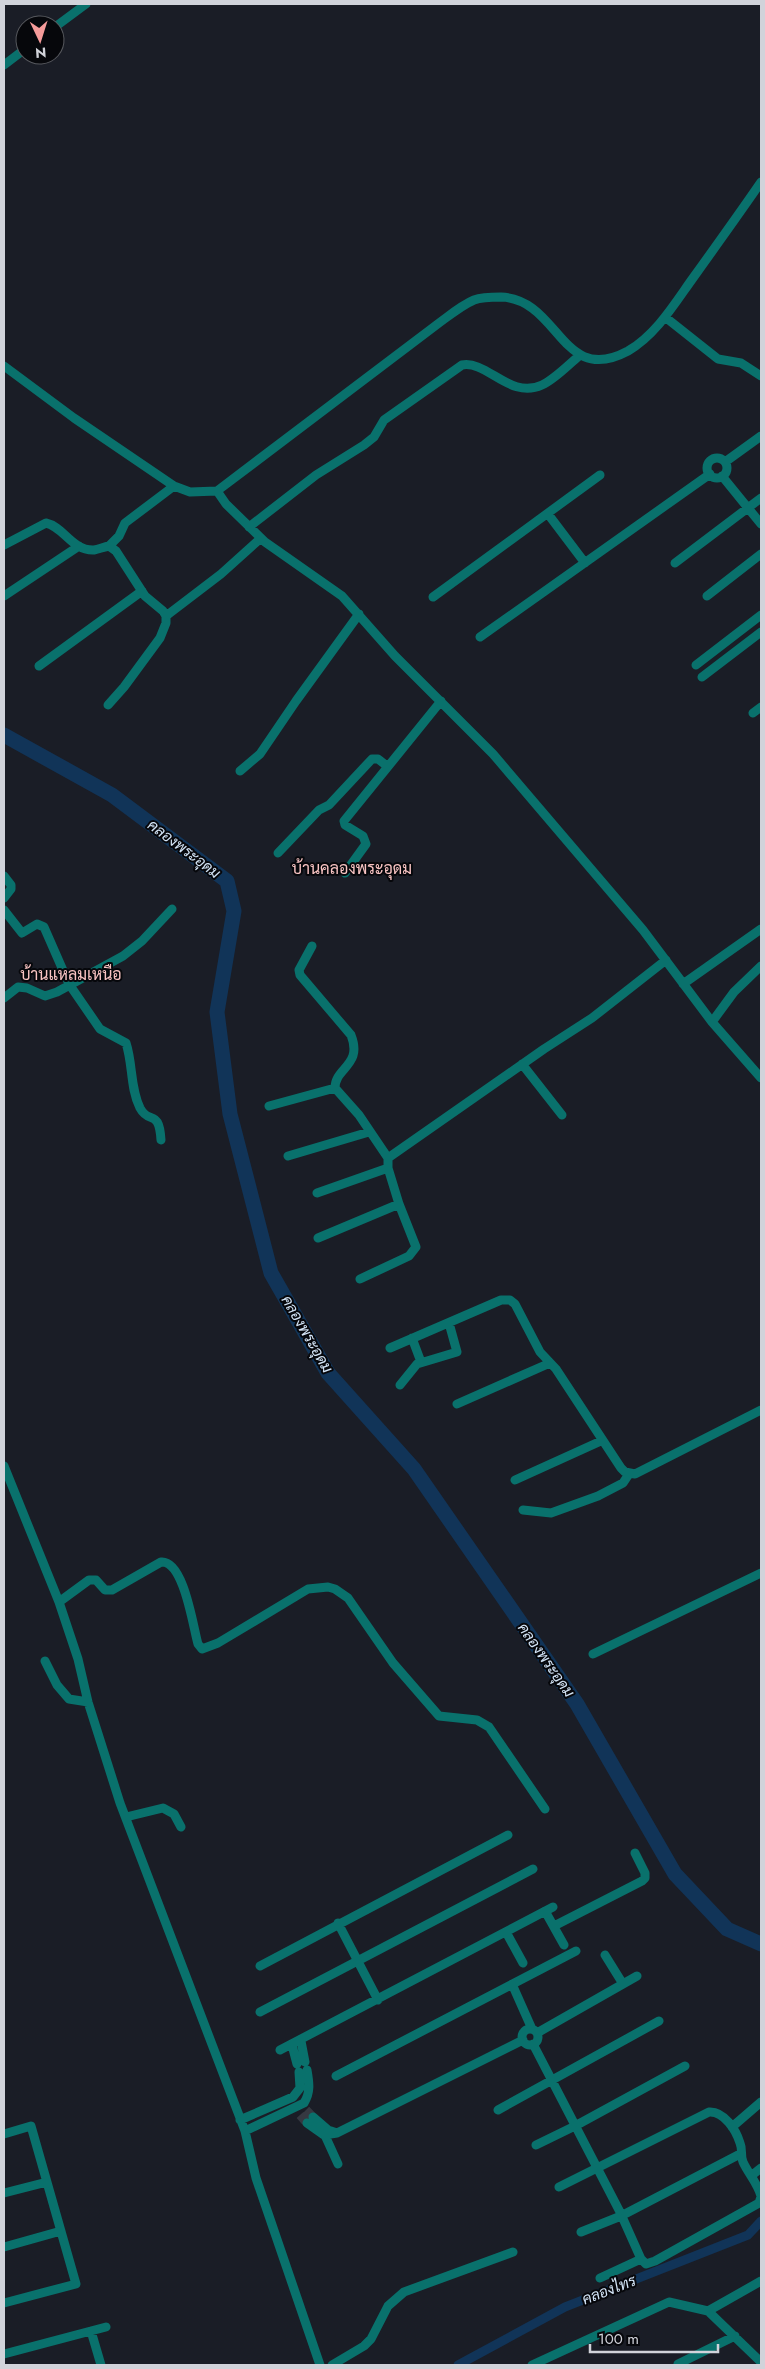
<svg xmlns="http://www.w3.org/2000/svg" width="765" height="2369" viewBox="0 0 765 2369" font-family="Jost,Sarabun,sans-serif">
	<style>
		.lines { fill: none; stroke-linecap: round; stroke-linejoin: round }
		.canal { stroke: #113458; stroke-width: 9 }
		.river { stroke: #113458; stroke-width: 15 }
		.minor-tunnel { stroke: #353841; stroke-width: 9; stroke-dasharray: 9 4.5; stroke-linecap: butt }
		.minor { stroke: #09716c; stroke-width: 9 }
		.labels { text-anchor: middle; dominant-baseline: central; stroke-width: 4; stroke-linejoin: round; paint-order: stroke }
		.water-label { font-size: 15px; font-style: italic; fill: #d3e4f6; stroke: #06070b }
		.quarter-label { font-size: 16px; fill: #f9c4c3; stroke: #06070b }
	</style>
	<rect width="100%" height="100%" fill="#1a1d26"/>
	<g class="lines">
		<path class="canal" d="M 458,2365 L 565,2307 L 748,2235 L 761,2221"/>
		<path class="river" d="M 4,735 L 112,795 L 227,881 L 234,911 L 217,1012 L 230,1114 L 271,1273 L 328,1373 L 414,1469 L 577,1704 L 675,1874 L 727,1929 L 761,1944"/>
		<path class="minor-tunnel" d="M 306,2110 L 313,2117
			M 300,2115 L 307,2123"/>
		<path class="minor" d="M 55,27 L 86,4
			M 4,65 L 25,49
			M 665,317 L 718,359 L 741,363 L 761,376
			M 4,366 L 74,418 L 174,486 L 190,492 L 217,491 L 439,323 C 450,315 462,305 474,300 C 482,297 492,297 501,297 C 560,299 561,387 628,351 C 656,335 675,303 693,278 C 716,246 739,214 761,182
			M707 468a10 10 0 1 1 20 0a10 10 0 1 1-20 0Z
			M 725,462 L 761,436
			M 722,476 L 761,524
			M 217,491 L 226,504 L 265,542 L 342,596 L 395,656 L 493,754 L 643,930 L 712,1022 L 761,1078
			M 548,514 L 585,563
			M 249,527 L 316,475 L 364,445 L 374,437 L 384,420 L 462,365 C 487,360 510,400 542,385 C 555,379 568,365 579,356
			M 4,545 L 46,523 C 64,527 72,551 94,550 C 99,549 104,547 109,546
			M 675,563 L 761,498
			M 4,596 L 79,546
			M 707,596 L 761,554
			M 433,597 L 600,475
			M 166,616 L 221,574 L 261,538
			M 480,637 L 710,474
			M 696,665 L 761,615
			M 39,666 L 142,591
			M 702,677 L 761,632
			M 108,705 L 124,687 L 160,638 L 166,623 L 166,616 L 163,611 L 145,596 L 116,551 L 109,546 L 119,536 L 125,523 L 174,486
			M 753,713 L 761,707
			M 240,771 L 260,754 L 296,701 L 359,614
			M 278,853 L 319,810 L 329,805 L 372,759 L 378,759 L 387,766
			M 345,873 L 366,844 L 363,836 L 345,825 L 344,821 L 441,701
			M 4,876 L 11,885 L 11,889 L 4,898
			M 4,910 L 22,933 L 37,924 L 44,927 L 69,984 L 100,1029 L 126,1043 C 133,1064 130,1088 140,1108 C 149,1125 159,1108 161,1140
			M 312,946 L 299,970 L 300,975 L 351,1035 C 363,1066 335,1067 335,1088 L 359,1115 L 388,1158 L 388,1168 L 399,1204 L 416,1247 L 409,1256 L 360,1279
			M 683,984 L 761,929
			M 4,998 L 18,987 L 27,988 L 45,996 L 57,992 L 123,956 L 142,941 L 172,909
			M 712,1022 L 734,992 L 761,966
			M 522,1064 L 562,1115
			M 269,1106 L 335,1088
			M 288,1156 L 369,1132
			M 388,1158 L 544,1049 L 592,1018 L 666,960
			M 317,1193 L 388,1168
			M 318,1238 L 399,1204
			M 412,1338 L 421,1362
			M 390,1348 L 501,1300 L 510,1300 L 515,1304 L 540,1352 L 556,1369 L 621,1468 L 625,1472 L 635,1474 L 761,1410
			M 400,1385 L 417,1364 L 457,1352 L 449,1323
			M 457,1404 L 550,1363
			M 4,1466 L 59,1602 L 78,1659 L 88,1702 L 120,1803 L 245,2131 L 256,2178 L 320,2365
			M 515,1480 L 601,1441
			M 523,1510 L 551,1513 L 598,1496 L 623,1483 L 629,1474
			M 59,1602 L 89,1580 L 96,1580 L 105,1590 L 112,1590 L 161,1562 C 184,1560 193,1627 198,1644 L 202,1649 L 218,1643 L 308,1589 L 328,1587 L 335,1589 L 348,1598 L 393,1663 L 439,1716 L 477,1720 L 489,1727 L 545,1809
			M 593,1654 L 761,1573
			M 45,1661 L 57,1685 L 69,1699 L 88,1702
			M 126,1817 L 163,1808 L 174,1814 L 181,1827
			M 545,1911 L 564,1945
			M 338,1923 L 378,2000
			M 554,1926 L 642,1881 L 645,1878 L 645,1873 L 635,1853
			M 506,1932 L 523,1963
			M 605,1955 L 623,1984
			M 260,1966 L 508,1835
			M 512,1984 L 532,2029
			M 260,2012 L 533,1869
			M522 2037a8 8 0 1 1 16 0a8 8 0 1 1-16 0Z
			M 537,2033 L 637,1976
			M 301,2041 L 305,2062
			M 533,2044 L 620,2212 L 641,2259 L 646,2264 L 655,2261 L 759,2203 L 761,2197
			M 292,2045 L 297,2064
			M 280,2050 L 553,1907
			M 336,2076 L 576,1951
			M 498,2110 L 659,2021
			M 240,2120 L 293,2097 L 300,2088 L 299,2072
			M 307,2123 L 324,2135 L 337,2133 L 328,2130 L 313,2117
			M 732,2127 L 761,2102
			M 245,2131 L 304,2103 C 311,2092 309,2082 307,2070
			M 323,2131 L 338,2164
			M 337,2133 L 523,2040
			M 4,2134 L 31,2126 L 76,2284 L 4,2303
			M 536,2145 L 575,2126 L 685,2066
			M 751,2176 L 761,2168
			M 559,2187 L 709,2112 C 724,2111 736,2130 740,2143 C 743,2150 740,2155 743,2162 C 748,2173 758,2184 761,2196
			M 4,2193 L 47,2182
			M 581,2232 L 621,2216 L 740,2154
			M 4,2247 L 61,2231
			M 600,2278 L 641,2259
			M 708,2311 L 761,2281
			M 91,2331 L 101,2365
			M 4,2354 L 106,2327
			M 678,2364 L 735,2336
			M 332,2365 L 364,2346 L 371,2339 L 388,2306 L 404,2292 L 513,2252
			M 532,2365 L 669,2302 L 708,2311 L 761,2362"/>
	</g>
	<g class="labels">
		<g class="water-label">
			<text transform="translate(184 849) rotate(37)">คลองพระอุดม</text>
			<text transform="translate(307 1334) rotate(60)">คลองพระอุดม</text>
			<text transform="translate(546 1660) rotate(55)">คลองพระอุดม</text>
			<text transform="translate(609 2290) rotate(-21)">คลองไทร</text>
		</g>
		<g class="quarter-label">
			<text x="352" y="868">บ้านคลองพระอุดม</text>
			<text x="71" y="974">บ้านแหลมเหนือ</text>
		</g>
	</g>
	<rect width="765" height="2369" fill="none" stroke="#d1d3da" stroke-width="10"/>
	<g transform="translate(40 40) rotate(176)"><circle r="24" fill="#06070b" stroke="#57595e"/>
	<path d="M0-4L9 19L0 12L-9 19Z" fill="#f59b9a"/>
	<text y="-8" font-size="14" font-weight="bold" text-anchor="middle" fill="#d1d3da">N</text>
	</g>
	<path d="M590 2344v8h128v-8" fill="none" stroke="#d1d3da" stroke-width="2.5"/>
	<text x="598" y="2344" font-size="15" fill="#d1d3da" stroke="#06070b" stroke-width="4" paint-order="stroke">100 m</text>
</svg>
